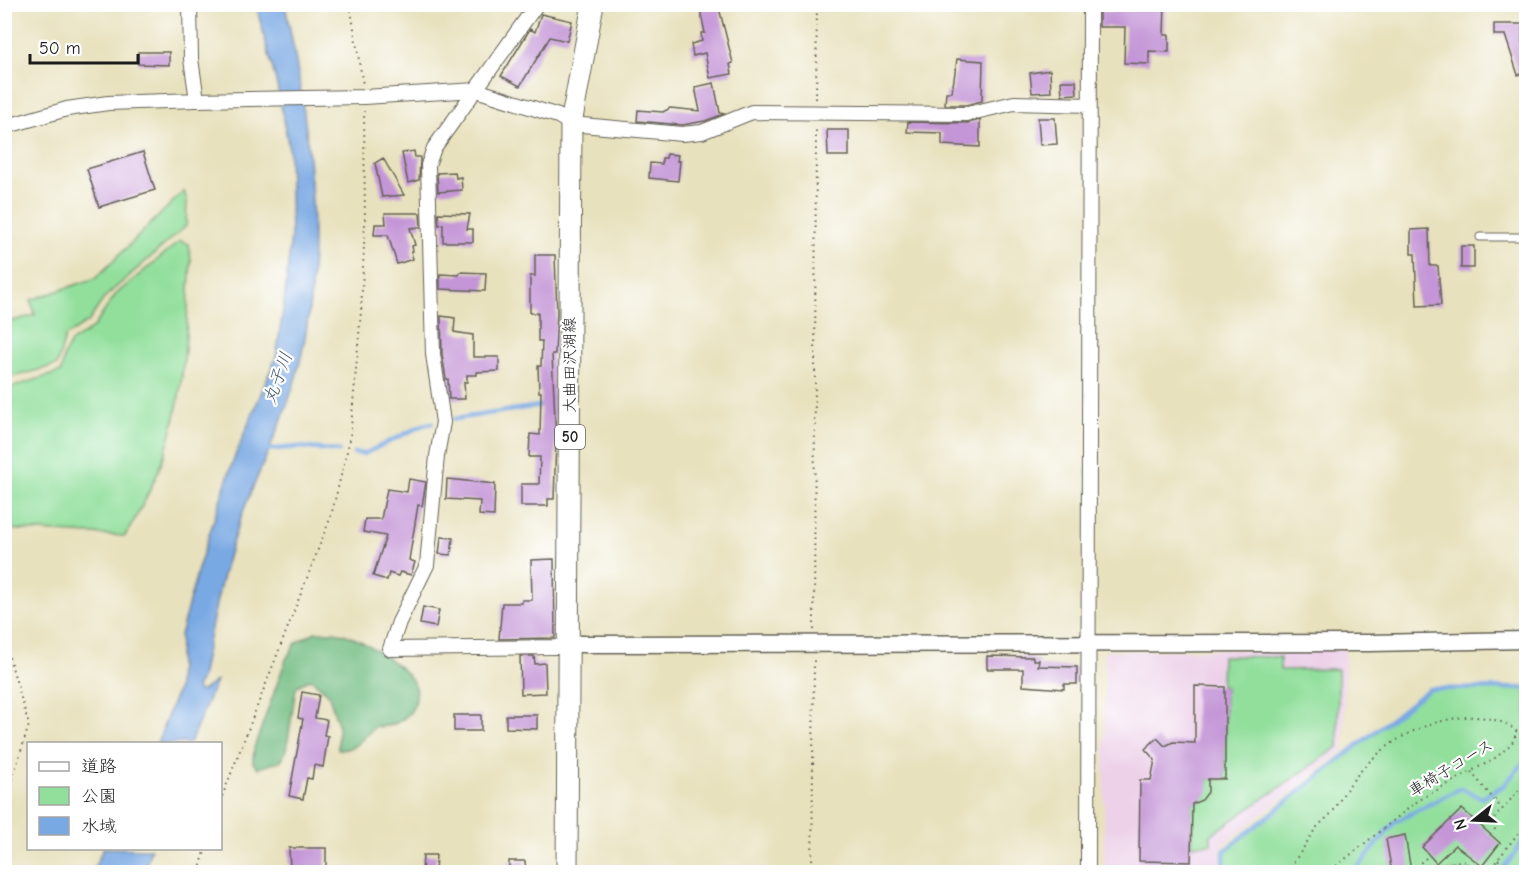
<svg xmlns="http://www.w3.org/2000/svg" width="1531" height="877" viewBox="0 0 1531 877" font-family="'Comic Neue','Klee One',sans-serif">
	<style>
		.built { fill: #edd1e9 }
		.green { fill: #92df9c; stroke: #577e5c; stroke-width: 1.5 }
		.forest { fill: #75be84; stroke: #486d50; stroke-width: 1.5 }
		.water { fill: #79a9e3; stroke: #4a6280; stroke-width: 1.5 }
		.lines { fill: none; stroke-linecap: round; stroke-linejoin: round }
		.stream { stroke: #79a9e3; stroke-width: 4.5 }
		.building { fill: #c496d7 }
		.service-casing { stroke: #636154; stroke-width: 9 }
		.minor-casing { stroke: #636154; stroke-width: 16 }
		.tertiary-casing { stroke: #636154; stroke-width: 19 }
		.primary-casing { stroke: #636154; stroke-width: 23 }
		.path { stroke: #636154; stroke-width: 2; stroke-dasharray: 1.5 4.5; stroke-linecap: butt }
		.service { stroke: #fff; stroke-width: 7 }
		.minor { stroke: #fff; stroke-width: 14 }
		.tertiary { stroke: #fff; stroke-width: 16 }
		.primary { stroke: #fff; stroke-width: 21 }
		.labels { text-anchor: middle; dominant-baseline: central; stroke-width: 4.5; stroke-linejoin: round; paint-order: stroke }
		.shield { fill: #fff; stroke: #606060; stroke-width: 1.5 }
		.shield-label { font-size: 15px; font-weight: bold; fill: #1c1c1c }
		.street-label { font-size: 16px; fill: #1c1c1c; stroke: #fff }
		.water-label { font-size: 18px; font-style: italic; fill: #465b76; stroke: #fff }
	</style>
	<rect width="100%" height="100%" fill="#fff"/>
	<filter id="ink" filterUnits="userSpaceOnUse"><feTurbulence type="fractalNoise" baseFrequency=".0167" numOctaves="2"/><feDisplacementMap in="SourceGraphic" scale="12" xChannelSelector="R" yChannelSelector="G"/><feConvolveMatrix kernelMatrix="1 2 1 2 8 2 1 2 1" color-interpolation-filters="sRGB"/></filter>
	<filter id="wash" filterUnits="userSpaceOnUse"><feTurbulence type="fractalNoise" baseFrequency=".008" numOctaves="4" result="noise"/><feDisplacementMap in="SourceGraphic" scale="24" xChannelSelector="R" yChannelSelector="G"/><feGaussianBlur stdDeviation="1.35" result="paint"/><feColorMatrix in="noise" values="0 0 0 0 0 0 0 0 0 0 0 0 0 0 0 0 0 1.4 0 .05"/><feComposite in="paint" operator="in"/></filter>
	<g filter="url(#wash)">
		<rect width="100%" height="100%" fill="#e8e1bd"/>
		<path class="built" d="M 1345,648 L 1344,750 L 1221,846 L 1220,872 L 1104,872 L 1105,651 Z"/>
		<path class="green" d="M 184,191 L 187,201 L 186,226 L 105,297 L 89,321 L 65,337 L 57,365 L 5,379 L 5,323 L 35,315 L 31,300 L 96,278 Z
			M 180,241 L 189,244 L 191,261 C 187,313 186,367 175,417 C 166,459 147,500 125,536 L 5,529 L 5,389 L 61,372 L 64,355 L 71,342 L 93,328 L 116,294 Z
			M 1222,656 L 1280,657 L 1280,670 L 1338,669 L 1338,747 L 1211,835 L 1211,844 L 1192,845 L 1192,804 C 1206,799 1208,793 1208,779 L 1225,779 L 1225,687 L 1221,687 Z
			M 1526,688 L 1526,872 L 1224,872 L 1224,851 L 1429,689 Z"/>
		<path class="forest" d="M 315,632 C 323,632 331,631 339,633 C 357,636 407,667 414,684 C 424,708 398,730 376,726 C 365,735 354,753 338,749 L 338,724 L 328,693 L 311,679 L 297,686 C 292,701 289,755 281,760 C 276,764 265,766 258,768 L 253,763 L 254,748 L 286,659 L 296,643 Z"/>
		<path class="water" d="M 256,5 L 285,5 C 309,117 328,266 296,377 C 283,424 260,467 243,512 C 222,566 212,622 201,679 L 196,687 L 200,692 L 216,681 L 190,743 L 157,744 L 178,688 L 180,635 L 198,569 L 233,461 L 276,357 L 285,296 L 291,235 L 289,149 L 277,85 Z
			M 103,849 L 103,848 L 151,849 L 144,872 L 92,872 Z"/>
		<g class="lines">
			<path class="stream" d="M 455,419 L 545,405
				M 264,450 L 299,447 L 339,451
				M 354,453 L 364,454 L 423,425 L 432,423
				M 1224,872 L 1224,851 L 1429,689 L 1526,688
				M 1354,872 L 1395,822 L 1461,788 L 1482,798 L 1504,785 L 1526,760
				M 1501,872 L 1526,838"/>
		</g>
		<g id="blocks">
			<path class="building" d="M 699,4 L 718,4 L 733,63 L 730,64 L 732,74 L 710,78 L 705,53 L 693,56 L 691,44 L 702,41 L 701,33 L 705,33 Z
				M 1128,4 L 1165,4 L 1164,35 L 1169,35 L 1169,52 L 1149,51 L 1149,64 L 1124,63 L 1125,27 L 1099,27 L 1099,11 L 1118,11 L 1118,7 L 1128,7 Z
				M 541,14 L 572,21 L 567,41 L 550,37 L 520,86 L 501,76 L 530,29 L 535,32 Z
				M 1494,24 L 1523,24 L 1522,42 L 1527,41 L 1527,72 L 1518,75 L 1505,35 L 1494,35 Z
				M 138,52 L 169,52 L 169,65 L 138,64 Z
				M 957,59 L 983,61 L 982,101 L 966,105 L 945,105 L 946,92 L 952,92 Z
				M 1050,70 L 1051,92 L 1032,93 L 1030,73 Z
				M 1061,81 L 1076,81 L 1077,94 L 1062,95 Z
				M 714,83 L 720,113 L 724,114 L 705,121 L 682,125 L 637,121 L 638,110 L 663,112 L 670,108 L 700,111 L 695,87 Z
				M 1038,118 L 1055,118 L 1057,144 L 1040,145 Z
				M 980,120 L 980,147 L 942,145 L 942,133 L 907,132 L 908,122 L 967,123 Z
				M 827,130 L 849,130 L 849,156 L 828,156 Z
				M 414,151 L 415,157 L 420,157 L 420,160 L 419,180 L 408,183 L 402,153 Z
				M 143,152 L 155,190 L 99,207 L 87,169 Z
				M 667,154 L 678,155 L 677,161 L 680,161 L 678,181 L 649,178 L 650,163 L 662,164 L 662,158 L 666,158 Z
				M 383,158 L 404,195 L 382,197 L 375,163 Z
				M 455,172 L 456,178 L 461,177 L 462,190 L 438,192 L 437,173 Z
				M 385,213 L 420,213 L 421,227 L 410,228 L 415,245 L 412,246 L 413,251 L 411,252 L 413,259 L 397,264 L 388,235 L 374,235 L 375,224 L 386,224 Z
				M 438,213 L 470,214 L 467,229 L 473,229 L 473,242 L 443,242 L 443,224 L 439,225 Z
				M 1429,229 L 1430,266 L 1438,266 L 1441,305 L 1417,306 L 1415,254 L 1411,254 L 1411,230 Z
				M 1461,246 L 1474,246 L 1474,268 L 1461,268 Z
				M 535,255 L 555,255 L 557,313 L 555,354 L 552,354 L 556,440 L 554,499 L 548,499 L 548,506 L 521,506 L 521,484 L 539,484 L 540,457 L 529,457 L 530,434 L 540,435 L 541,392 L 539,392 L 538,366 L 541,366 L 542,341 L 538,341 L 538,313 L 530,313 L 530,276 L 535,276 Z
				M 460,272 L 486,273 L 485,291 L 440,289 L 440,274 L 459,275 Z
				M 441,316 L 455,318 L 454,332 L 473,335 L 473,357 L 499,357 L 499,371 L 477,372 L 477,375 L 467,375 L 467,382 L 464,382 L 465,399 L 449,399 L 448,379 L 446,379 L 442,354 Z
				M 409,479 L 426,482 L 422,506 L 418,505 L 409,560 L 415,562 L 411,575 L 400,572 L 398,576 L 389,573 L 387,580 L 373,576 L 386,536 L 363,532 L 365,519 L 381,519 L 387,489 L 407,492 Z
				M 447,479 L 495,484 L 494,516 L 479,515 L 480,501 L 446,499 Z
				M 441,537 L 453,538 L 451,555 L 439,554 Z
				M 554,559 L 555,638 L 499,639 L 502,603 L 522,603 L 522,600 L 532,600 L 531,560 Z
				M 423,607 L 439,610 L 436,627 L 420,624 Z
				M 520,656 L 534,656 L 535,664 L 545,663 L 546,693 L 521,694 Z
				M 987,656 L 1033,657 L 1033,660 L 1039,660 L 1038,666 L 1077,667 L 1077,684 L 1064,684 L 1064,689 L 1023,686 L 1023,669 L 987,669 Z
				M 1195,686 L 1225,687 L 1225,779 L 1208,779 L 1208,792 L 1202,800 L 1192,804 L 1191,862 L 1139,861 L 1140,780 L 1151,780 L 1155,760 L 1145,749 L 1157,738 L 1165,746 L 1173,742 L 1195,743 Z
				M 302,692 L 319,695 L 315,718 L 327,720 L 324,735 L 328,736 L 323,767 L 314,765 L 312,779 L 307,778 L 303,799 L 289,796 L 303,719 L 298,718 Z
				M 454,715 L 481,715 L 481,731 L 454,731 Z
				M 506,715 L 537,715 L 537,729 L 506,728 Z
				M 1462,809 L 1500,843 L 1482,866 L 1455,845 L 1436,863 L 1422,847 Z
				M 1405,835 L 1411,871 L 1392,873 L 1386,839 Z
				M 289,848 L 326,848 L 326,868 L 290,869 Z
				M 423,855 L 436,855 L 435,873 L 422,873 Z
				M 509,861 L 525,861 L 526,873 L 509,873 Z"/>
		</g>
	</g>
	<g filter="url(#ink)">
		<use href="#blocks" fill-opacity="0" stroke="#636154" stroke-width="1.5"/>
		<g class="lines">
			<g class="service-casing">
				<path id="service" d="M 1480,237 L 1526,237"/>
			</g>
			<g class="minor-casing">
				<path id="minor" d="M 537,4 L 434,148 L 428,165 L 433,354 L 443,422 L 437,456 L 427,565 L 399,622 L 390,649 L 556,647 L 569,644
					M 197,100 L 364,97 L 476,90 L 558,116 L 571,124 L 682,134 L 702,132 L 752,112 L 967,114 L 1014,103 L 1090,105
					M 4,127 L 67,109 L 108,103 L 197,100 L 191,59 L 190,4
					M 1088,872 L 1090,4"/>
			</g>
			<g class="tertiary-casing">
				<path id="tertiary" d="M 569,644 L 1370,643 L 1526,640"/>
			</g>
			<g class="primary-casing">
				<path id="primary" d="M 567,872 L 571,124 L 593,4"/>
			</g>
			<path class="path" d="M 350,4 L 363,85
				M 816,99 L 817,4
				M 814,630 L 816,125
				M 4,640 L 29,725 L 4,806
				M 1471,772 L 1502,809
				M 220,802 L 331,516 L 350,439 L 361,312 L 365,223 L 364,111
				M 1495,830 L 1493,820 L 1526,782
				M 1426,858 L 1421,862 L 1423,868 C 1440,871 1452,858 1468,862 L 1464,869 L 1468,872
				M 1498,860 L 1510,867 L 1508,872
				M 1509,870 L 1526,872
				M 199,872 L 206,848
				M 812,872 L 814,659
				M 1286,872 C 1297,859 1305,845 1314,831 C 1320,822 1331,816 1336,807 C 1362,757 1409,722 1466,717 C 1482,716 1506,720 1517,732 L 1512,743 L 1497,757 L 1419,800 L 1335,867 L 1322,872
				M 1488,872 L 1526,823"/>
			<use href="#service" class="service"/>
			<use href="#minor" class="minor"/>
			<use href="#tertiary" class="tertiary"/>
			<use href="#primary" class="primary"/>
		</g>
	</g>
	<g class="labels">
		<rect class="shield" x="555" y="425" width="30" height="24" rx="4.5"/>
		<g class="shield-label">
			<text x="570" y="437">50</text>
		</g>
		<g class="street-label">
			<text transform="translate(570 365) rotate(-90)">大曲田沢湖線</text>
			<text transform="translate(1451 768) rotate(-31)">車椅子コース</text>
		</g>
		<g class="water-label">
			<text transform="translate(278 378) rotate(-70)">丸子川</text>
		</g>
	</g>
	<rect width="1531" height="877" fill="none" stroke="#fff" stroke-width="24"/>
	<rect x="27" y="742" width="195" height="108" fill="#ffffff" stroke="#a4a4a4" stroke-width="1.5"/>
	<rect x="39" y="762" width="30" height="9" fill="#ffffff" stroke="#a4a4a4" stroke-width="1.5"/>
	<text x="81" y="772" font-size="18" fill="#1c1c1c">道路</text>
	<rect x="39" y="787" width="30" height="18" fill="#92df9c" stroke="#a4a4a4" stroke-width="1.5"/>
	<text x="81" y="802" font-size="18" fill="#1c1c1c">公園</text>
	<rect x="39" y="817" width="30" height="18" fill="#79a9e3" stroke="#a4a4a4" stroke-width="1.5"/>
	<text x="81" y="832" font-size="18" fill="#1c1c1c">水域</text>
	<g transform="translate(1474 820) rotate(252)" stroke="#ffffff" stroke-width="4.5" paint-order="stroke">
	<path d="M0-4.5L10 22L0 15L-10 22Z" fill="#1c1c1c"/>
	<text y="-9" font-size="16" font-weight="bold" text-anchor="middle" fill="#1c1c1c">N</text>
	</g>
	<path d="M30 54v9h108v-9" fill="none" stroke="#1c1c1c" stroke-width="3"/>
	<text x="39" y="54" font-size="18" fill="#1c1c1c" stroke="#ffffff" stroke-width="4.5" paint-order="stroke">50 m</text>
</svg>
